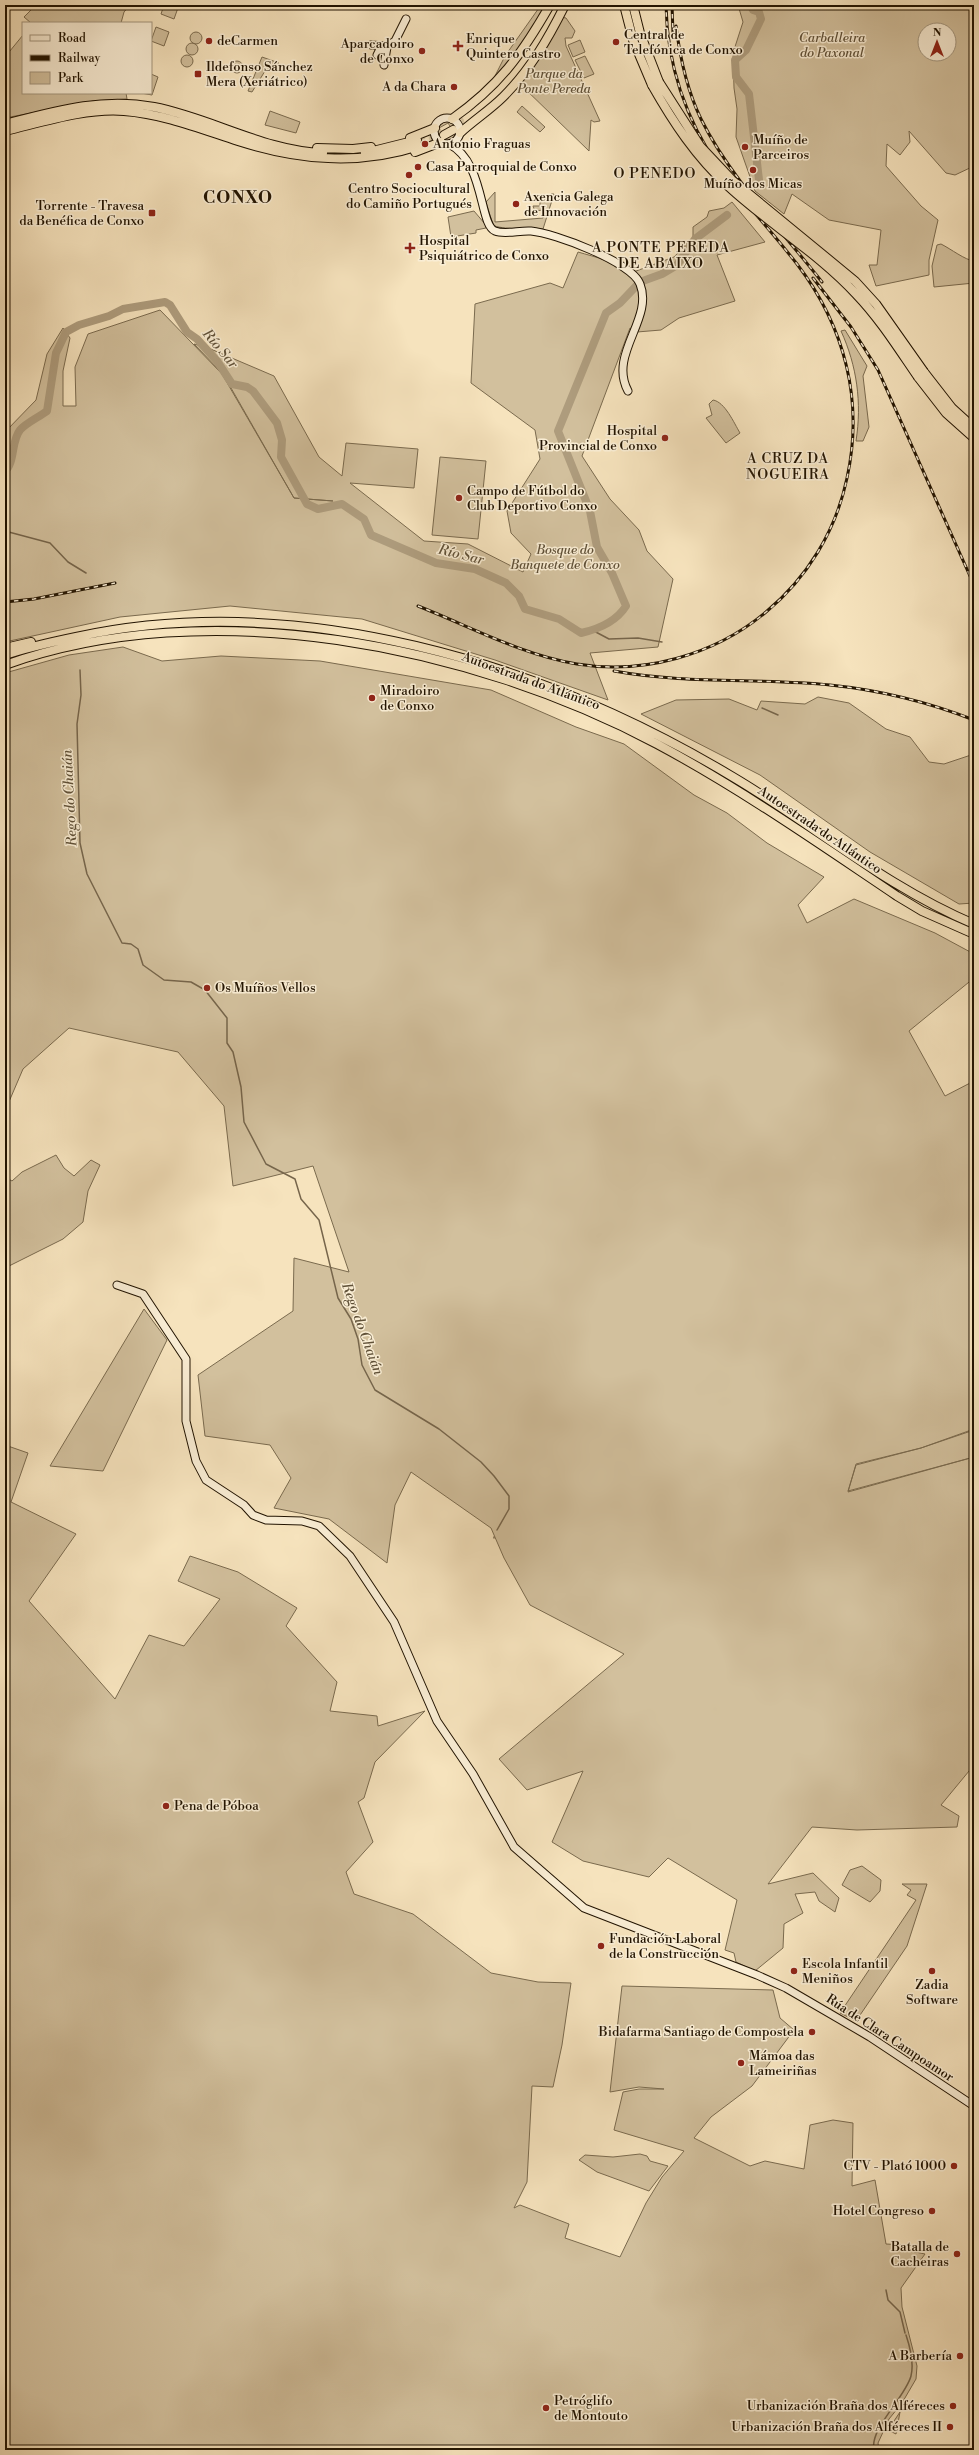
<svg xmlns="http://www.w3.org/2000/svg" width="979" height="2455" viewBox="0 0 979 2455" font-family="'Libre Bodoni',serif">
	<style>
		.green { fill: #d2c09d; stroke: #7a6a4e; fill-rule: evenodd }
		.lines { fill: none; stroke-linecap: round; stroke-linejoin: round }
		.stream { stroke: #76654b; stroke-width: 1.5 }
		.river { stroke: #ae9c7d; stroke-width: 8 }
		.highway-tunnel { stroke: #d6c4a1; stroke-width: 8; stroke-dasharray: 8 4; stroke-linecap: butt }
		.secondary-casing { stroke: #211300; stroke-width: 9 }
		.highway-casing { stroke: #211300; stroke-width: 10 }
		.secondary { stroke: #f9edd4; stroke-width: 7 }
		.highway { stroke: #f6e3bd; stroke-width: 8 }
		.rail-casing { stroke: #211300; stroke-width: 3 }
		.rail { stroke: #f9edd4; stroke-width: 1.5; stroke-dasharray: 4.5; stroke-linecap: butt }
		.highway-bridge-casing { stroke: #211300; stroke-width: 10; stroke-linecap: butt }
		.highway-bridge { stroke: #f6e3bd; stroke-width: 8 }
		.poi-dot { fill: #8f2418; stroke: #f9edd4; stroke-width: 1.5 }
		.labels { text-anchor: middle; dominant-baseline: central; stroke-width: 3; stroke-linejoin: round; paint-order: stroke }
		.poi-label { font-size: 13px; fill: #211300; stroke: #f9edd4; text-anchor: start }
		.park-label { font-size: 13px; font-style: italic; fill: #5f5037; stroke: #f9edd4 }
		.street-label { font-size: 13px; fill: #211300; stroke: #f9edd4 }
		.neighbourhood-label { font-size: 14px; letter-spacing: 1px; fill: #211300; stroke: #f9edd4 }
		.water-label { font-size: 14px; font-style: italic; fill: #605138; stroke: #f9edd4 }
		.district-label { font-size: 17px; font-weight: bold; letter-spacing: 1px; fill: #211300; stroke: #f9edd4 }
	</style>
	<rect width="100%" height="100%" fill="#f6e3bd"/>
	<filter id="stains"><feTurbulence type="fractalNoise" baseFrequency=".005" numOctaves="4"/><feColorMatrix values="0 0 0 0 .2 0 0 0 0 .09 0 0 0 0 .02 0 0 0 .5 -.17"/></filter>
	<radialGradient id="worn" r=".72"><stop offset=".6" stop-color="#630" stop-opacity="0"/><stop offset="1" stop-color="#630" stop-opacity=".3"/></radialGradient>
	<path class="green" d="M 36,5 L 130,5 L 124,12 L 121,23 L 31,23 L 24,17 Z
		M 164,5 L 179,5 L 174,19 L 161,14 Z
		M 541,5 L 547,5 L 530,36 L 492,82 L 505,56 Z
		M 738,5 L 974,5 L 974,166 L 955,175 L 946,173 L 909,131 L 910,142 L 900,155 L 887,144 L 886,166 L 921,206 L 938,220 L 929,260 L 929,275 L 876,286 L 869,265 L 877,265 L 881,230 L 829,220 L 792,194 L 784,214 L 755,191 L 736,137 L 737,109 L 734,88 L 733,53 L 743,22 ZM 925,30 L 949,30 L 949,54 L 925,54 Z
		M 561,17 L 566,18 L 575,31 L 572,38 L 565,38 L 566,46 L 600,121 L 594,122 L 591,120 L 589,151 L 520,84 Z
		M 156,27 L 169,32 L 164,46 L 151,41 Z
		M190 38a6 6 0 1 1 12 0a6 6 0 1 1-12 0Z
		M 23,35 L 23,93 L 126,93 L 127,99 L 93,101 L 5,118 L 5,57 Z
		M 580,40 L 585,52 L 573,57 L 568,45 Z
		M186 49a6 6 0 1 1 12 0a6 6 0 1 1-12 0Z
		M181 61a6 6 0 1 1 12 0a6 6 0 1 1-12 0Z
		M 585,56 L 594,74 L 584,78 L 575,60 Z
		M 262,57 L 279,63 L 265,71 L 252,92 L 248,91 Z
		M231 67a6 6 0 1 1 12 0a6 6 0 1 1-12 0Z
		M 151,74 L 158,77 L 152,95 L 141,93 L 151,93 Z
		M 522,106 L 545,127 L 540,132 L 517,112 Z
		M 270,111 L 300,122 L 296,133 L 265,125 Z
		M 446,121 L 454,124 L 457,129 L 455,138 L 449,141 L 439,138 L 437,131 L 439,125 ZM 448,123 L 454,132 L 445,137 L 439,128 Z
		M 495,192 L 495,222 L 543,218 L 543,210 L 535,211 L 533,206 L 540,206 L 540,201 L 549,200 L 551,194 L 554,194 L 543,229 C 532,228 500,230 493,225 L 486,202 Z
		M 732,202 L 765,242 L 717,255 L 735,301 L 679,318 L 661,330 L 637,332 L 630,328 L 582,456 L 610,499 L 639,530 L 647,551 L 673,579 L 658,647 L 590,653 L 608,700 L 495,660 L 362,619 L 230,606 L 120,617 L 5,642 L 5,432 L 36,400 L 47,354 L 63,328 L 70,338 L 63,371 L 63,406 L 76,406 L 75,367 L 88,334 L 160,310 L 222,374 L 294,498 L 333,501 L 294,498 L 223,374 L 194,344 L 206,347 L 274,376 L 319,457 L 342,476 L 346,443 L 418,449 L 414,488 L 350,483 L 424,541 L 468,544 L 523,572 L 531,554 L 511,533 L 507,511 L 540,459 L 535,430 L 471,383 L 475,304 L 550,283 L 563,288 L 578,252 C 595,257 615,261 628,274 L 674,257 L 693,237 L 693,227 L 707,217 L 709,211 L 724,208 Z
		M 474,211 L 485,224 L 486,228 L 476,230 L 476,233 L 451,237 L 448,217 Z
		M 941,244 C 951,249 965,260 974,261 L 974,283 L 934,287 L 932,266 L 937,245 Z
		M 845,330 L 867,366 L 863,376 L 869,427 L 863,441 L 856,441 C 862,403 857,366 841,331 Z
		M 713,400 C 725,402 734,423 740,433 L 726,443 L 706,418 L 712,415 L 709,404 Z
		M 440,457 L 486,461 L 478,539 L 432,535 Z
		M 123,647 L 162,661 L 221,656 L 320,661 L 491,690 L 576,727 L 624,744 L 694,795 L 727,813 L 767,843 L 824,877 L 798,905 L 807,923 L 854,899 L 935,933 L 974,954 L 974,978 L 909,1031 L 945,1096 L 974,1081 L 974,1429 L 921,1448 L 856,1464 L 848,1492 L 974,1457 L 974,1765 L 941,1805 L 959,1816 L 957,1827 L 857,1830 L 812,1827 L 768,1884 L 813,1873 L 839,1898 L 835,1912 L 819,1901 L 815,1892 L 795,1894 L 803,1913 L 784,1924 L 783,1948 L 755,1971 L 736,1962 L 734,1953 L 725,1950 L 737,1900 L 668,1858 L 649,1877 L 583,1861 L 552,1842 L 583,1771 L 527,1790 L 499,1759 L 624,1654 L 530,1605 L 504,1558 L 491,1528 L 411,1472 L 395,1505 L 387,1563 L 329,1519 L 274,1508 L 291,1478 L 270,1445 L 205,1436 L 198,1375 L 293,1311 L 294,1258 L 349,1272 L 313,1166 L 233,1186 L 224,1106 L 178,1052 L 69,1028 L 23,1069 L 5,1111 L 5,673 L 69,655 Z
		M 818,697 L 849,703 L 886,729 L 910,737 L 929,762 L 944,764 L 974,754 L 974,903 L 959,904 L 870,852 L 760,775 L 641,714 L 676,700 L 729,699 L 757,710 L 761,701 L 805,704 Z
		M 56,1155 L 64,1168 L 74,1176 L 91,1160 L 100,1165 L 88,1191 L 83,1222 L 63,1239 L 5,1268 L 5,1177 L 12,1181 L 22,1172 Z
		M 144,1309 L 167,1340 L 103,1471 L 50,1466 Z
		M 974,1430 L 974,1457 L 848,1491 L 856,1465 L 921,1448 Z
		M 5,1445 L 28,1453 L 11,1502 L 76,1534 L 29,1601 L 115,1699 L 149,1635 L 184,1646 L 220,1599 L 178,1581 L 190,1556 L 238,1572 L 297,1608 L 286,1626 L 337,1682 L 330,1711 L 377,1716 L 378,1726 L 425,1711 L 375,1762 L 364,1798 L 358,1802 L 373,1842 L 346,1872 L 354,1894 L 413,1914 L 491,1973 L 538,1982 L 571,1983 L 562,2045 L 553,2087 L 532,2086 L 527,2182 L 514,2208 L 520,2205 L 569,2224 L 565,2238 L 620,2257 L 646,2203 L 662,2177 L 684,2151 L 614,2130 L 623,2092 L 639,2089 L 664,2089 L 639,2087 L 610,2092 L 622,1986 L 773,1990 L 780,2018 L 794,2030 L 752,2086 L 711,2117 L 694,2138 L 750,2166 L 765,2161 L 804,2169 L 810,2125 L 833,2120 L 853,2123 L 852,2186 L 875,2180 L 886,2244 L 905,2245 L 906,2250 L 925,2254 L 901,2288 L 902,2307 L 917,2366 L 916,2379 L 902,2403 L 889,2419 L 878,2443 L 879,2450 L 5,2450 Z
		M 862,1866 L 881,1880 L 880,1891 L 870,1902 L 842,1885 L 850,1870 Z
		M 902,1884 L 927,1884 L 907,1946 L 856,2021 L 840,2013 L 916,1900 L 907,1895 L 911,1890 Z
		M 640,2154 L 647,2156 L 650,2161 L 668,2166 L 649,2191 L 597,2172 L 579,2160 L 585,2155 L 613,2157 Z
		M 900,2412 L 896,2434 L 888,2430 Z"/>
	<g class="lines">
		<path class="stream" d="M 5,531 L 50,543 L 68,562 L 86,573
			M 592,630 L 609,639 L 638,638 L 662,642
			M 80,670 L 81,695 L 77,724 L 80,843 L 87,874 L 122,943 L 131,944 L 138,949 L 143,965 L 164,980 L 191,982 L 205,990 L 227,1018 L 227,1043 L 233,1052 L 241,1087 L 244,1122 L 266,1164 L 295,1179 L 301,1199 L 319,1220 L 338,1298 L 351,1319 L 358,1339 L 362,1365 L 375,1390 L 439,1429 L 481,1462 L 494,1476 L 509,1496 L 509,1509 L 497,1530
			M 762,708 L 778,715
			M 494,1538 L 494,1537
			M 886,2290 L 888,2300 L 900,2312 L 905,2333
			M 874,2450 C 869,2429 905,2398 911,2376 C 914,2364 910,2347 906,2335"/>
		<path class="river" d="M 751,5 L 753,10 L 759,12 L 761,19 L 746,50 L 735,60 L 736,77 L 749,94 L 759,180
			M 5,471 C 15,463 11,441 20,430 C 26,423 39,417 47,411 L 56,353 L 66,332 L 79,325 L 109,316 L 123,309 L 165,302 L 170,305 L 187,332 L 197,339 L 217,361 L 232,384 L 247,387 L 253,391 L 277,423 L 282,440 L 281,457 L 307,504 L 318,509 L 342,504 L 364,519 L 371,535 L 436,563 L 475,569 L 506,583 L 519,596 L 525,609 L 559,619 L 581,633 C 599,629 616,622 626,606 L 612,573 L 597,547 L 590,511 L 558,431 L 606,313 L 620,303 L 640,282 L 662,274 L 677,265 L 695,239 L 727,215"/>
		<path class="highway-tunnel" d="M 450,125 L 462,117
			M 453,130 L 465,123
			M 417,140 L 441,130
			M 419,146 L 444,135"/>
		<g class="secondary-casing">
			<path id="secondary" d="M 371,45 L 385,46
				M 377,55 L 379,51 L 395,41 L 406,19
				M 384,65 L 387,47
				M434 131a13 13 0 1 1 26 0a13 13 0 1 1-26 0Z
				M 449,144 C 485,162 479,225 495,231 C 505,235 520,230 531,231 C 554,233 632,262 640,284 C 654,319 608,354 628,391
				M 117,1285 L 143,1294 L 186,1359 L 186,1421 L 196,1461 L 206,1480 L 244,1505 L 253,1515 L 266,1520 L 302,1521 L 319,1526 L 350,1556 L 394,1622 L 437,1721 L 473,1774 L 514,1847 L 584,1908 L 757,1975 L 786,1988 L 870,2037 L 974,2106"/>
		</g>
		<g class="highway-casing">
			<path id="highway" d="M 624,5 L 633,40 L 652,85
				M 633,5 L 640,33 L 659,82
				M 452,119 C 499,86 522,54 550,5
				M 5,124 C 55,111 102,97 154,107 C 211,118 264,151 323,153
				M 5,131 C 43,122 85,108 124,111 C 164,114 201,129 238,141 C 298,160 358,166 419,146
				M 460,133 C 474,120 490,110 503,97 C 530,70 548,39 565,5
				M 444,135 L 453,130
				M 410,138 L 435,128
				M 317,148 L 353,149 L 371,147
				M 415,152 L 441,142
				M 365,153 L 417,140
				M 924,372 L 952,408 L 974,428
				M 918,377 L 946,413 L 974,438
				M 5,648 L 31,642
				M 5,655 C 28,647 52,642 76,637 C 297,589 542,662 733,777 C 814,825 886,887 974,924
				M 5,665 C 208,592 471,645 657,744 C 741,789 818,843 897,896 L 922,911 L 974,934"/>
		</g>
		<use href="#secondary" class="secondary"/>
		<use href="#highway" class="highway"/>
		<g class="rail-casing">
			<path id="rail" d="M 672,5 L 673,33
				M 676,26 C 680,58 687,90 701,119 C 729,176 782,231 822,282
				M 813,278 L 851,327 L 878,370 L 974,585
				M 5,602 L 34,599 L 115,583
				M 418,606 C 469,626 522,655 577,664 C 643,675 715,655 766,612 C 807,578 836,531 847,478 C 864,401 845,327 797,264 C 772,232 744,202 720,169 C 686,120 667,64 666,5
				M 614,671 C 685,684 758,678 830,685 C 879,690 928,702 974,720"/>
		</g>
		<use href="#rail" class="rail"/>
		<g class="highway-bridge-casing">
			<path id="highway-bridge" d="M 659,82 L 700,146 L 732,180 L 855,281 L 876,304 L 924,372
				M 652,85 C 673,122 696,157 728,186 C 769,224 818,253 856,294 C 880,319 898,348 918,377"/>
		</g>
		<use href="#highway-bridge" class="highway-bridge"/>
	</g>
	<g class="poi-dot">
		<circle cx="209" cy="41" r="4"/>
		<circle cx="616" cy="42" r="4"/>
		<path d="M456 40h4v4h4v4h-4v4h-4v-4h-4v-4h4z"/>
		<circle cx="422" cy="51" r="4"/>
		<rect x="194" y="70" width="8" height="8" rx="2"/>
		<circle cx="454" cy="87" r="4"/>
		<circle cx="425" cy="144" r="4"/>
		<circle cx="745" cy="147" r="4"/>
		<circle cx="418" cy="167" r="4"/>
		<circle cx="753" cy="170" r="4"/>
		<circle cx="409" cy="175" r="4"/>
		<circle cx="516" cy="204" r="4"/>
		<rect x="148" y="209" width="8" height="8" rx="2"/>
		<path d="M408 242h4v4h4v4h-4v4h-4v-4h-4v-4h4z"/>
		<circle cx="665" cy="438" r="4"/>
		<circle cx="459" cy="498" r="4"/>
		<circle cx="372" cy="698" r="4"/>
		<circle cx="207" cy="988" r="4"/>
		<circle cx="166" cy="1806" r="4"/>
		<circle cx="601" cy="1946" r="4"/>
		<circle cx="794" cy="1971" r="4"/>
		<circle cx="932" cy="1971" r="4"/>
		<circle cx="812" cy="2032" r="4"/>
		<circle cx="741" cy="2063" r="4"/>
		<circle cx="954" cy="2166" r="4"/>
		<circle cx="932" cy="2211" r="4"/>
		<circle cx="957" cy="2254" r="4"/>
		<circle cx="960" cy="2356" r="4"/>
		<circle cx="953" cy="2406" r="4"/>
		<circle cx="546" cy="2408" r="4"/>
		<circle cx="950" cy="2427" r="4"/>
	</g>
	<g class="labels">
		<g class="poi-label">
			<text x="624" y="35">Central de<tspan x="624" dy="15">Telefónica de Conxo</tspan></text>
			<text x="466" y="39">Enrique<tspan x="466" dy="15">Quintero Castro</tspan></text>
			<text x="217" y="41">deCarmen</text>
			<text x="414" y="44" text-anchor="end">Aparcadoiro<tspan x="414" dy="15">de Conxo</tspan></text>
			<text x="206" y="67">Ildefonso Sánchez<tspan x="206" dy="15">Mera (Xeriátrico)</tspan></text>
			<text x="446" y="87" text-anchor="end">A da Chara</text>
			<text x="753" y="140">Muíño de<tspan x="753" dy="15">Parceiros</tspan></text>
			<text x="433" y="144">Antonio Fraguas</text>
			<text x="426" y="167">Casa Parroquial de Conxo</text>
			<text x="753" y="184" text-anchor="middle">Muíño dos Micas</text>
			<text x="409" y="189" text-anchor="middle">Centro Sociocultural<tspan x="409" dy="15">do Camiño Portugués</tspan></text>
			<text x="524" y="197">Axencia Galega<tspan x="524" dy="15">de Innovación</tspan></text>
			<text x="144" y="206" text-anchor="end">Torrente - Travesa<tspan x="144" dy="15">da Benéfica de Conxo</tspan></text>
			<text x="419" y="241">Hospital<tspan x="419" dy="15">Psiquiátrico de Conxo</tspan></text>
			<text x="657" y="431" text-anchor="end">Hospital<tspan x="657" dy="15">Provincial de Conxo</tspan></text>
			<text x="467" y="491">Campo de Fútbol do<tspan x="467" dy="15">Club Deportivo Conxo</tspan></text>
			<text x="380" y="691">Miradoiro<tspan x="380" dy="15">de Conxo</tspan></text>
			<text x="215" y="988">Os Muíños Vellos</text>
			<text x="174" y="1806">Pena de Póboa</text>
			<text x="609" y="1939">Fundación Laboral<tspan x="609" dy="15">de la Construcción</tspan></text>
			<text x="802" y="1964">Escola Infantil<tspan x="802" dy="15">Meniños</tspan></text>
			<text x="932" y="1985" text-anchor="middle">Zadia<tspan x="932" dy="15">Software</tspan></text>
			<text x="804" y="2032" text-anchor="end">Bidafarma Santiago de Compostela</text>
			<text x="749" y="2056">Mámoa das<tspan x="749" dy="15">Lameiriñas</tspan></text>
			<text x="946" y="2166" text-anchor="end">CTV - Plató 1000</text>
			<text x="924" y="2211" text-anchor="end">Hotel Congreso</text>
			<text x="949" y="2247" text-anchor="end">Batalla de<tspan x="949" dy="15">Cacheiras</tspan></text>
			<text x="952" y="2356" text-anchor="end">A Barbería</text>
			<text x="554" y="2401">Petróglifo<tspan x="554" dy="15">de Montouto</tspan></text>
			<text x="945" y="2406" text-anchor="end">Urbanización Braña dos Alféreces</text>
			<text x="942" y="2427" text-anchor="end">Urbanización Braña dos Alféreces II</text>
		</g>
		<g class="park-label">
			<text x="832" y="38">Carballeira<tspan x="832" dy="15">do Paxonal</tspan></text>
			<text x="554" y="74">Parque da<tspan x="554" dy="15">Ponte Pereda</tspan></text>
			<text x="565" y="550">Bosque do<tspan x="565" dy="15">Banquete de Conxo</tspan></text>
		</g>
		<g class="street-label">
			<text transform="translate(531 681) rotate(20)">Autoestrada do Atlántico</text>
			<text transform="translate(820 830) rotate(34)">Autoestrada do Atlántico</text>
			<text transform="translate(890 2038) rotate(33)">Rúa de Clara Campoamor</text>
		</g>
		<g class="neighbourhood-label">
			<text x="655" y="174">O PENEDO</text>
			<text x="661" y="248">A PONTE PEREDA<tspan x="661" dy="16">DE ABAIXO</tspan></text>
			<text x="788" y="459">A CRUZ DA<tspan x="788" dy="16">NOGUEIRA</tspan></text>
		</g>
		<g class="water-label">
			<text transform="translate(220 349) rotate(50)">Río Sar</text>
			<text transform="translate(461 555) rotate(14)">Río Sar</text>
			<text transform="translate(70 798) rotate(-93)">Rego do Chaián</text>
			<text transform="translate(362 1329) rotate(70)">Rego do Chaián</text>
		</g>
		<g class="district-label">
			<text x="238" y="198">CONXO</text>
		</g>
	</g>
	<rect width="979" height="2455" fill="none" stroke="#f6e3bd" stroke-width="20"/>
	<rect x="6" y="6" width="967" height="2443" fill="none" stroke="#211300" stroke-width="2"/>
	<rect x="10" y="10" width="959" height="2435" fill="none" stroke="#211300"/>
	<rect x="22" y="22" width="130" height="72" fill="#f9edd4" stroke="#a3967f"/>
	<rect x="30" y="35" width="20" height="6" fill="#f9edd4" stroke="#a3967f"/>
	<text x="58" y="42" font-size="12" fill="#211300">Road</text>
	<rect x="30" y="55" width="20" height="6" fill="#211300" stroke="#a3967f"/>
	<text x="58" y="62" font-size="12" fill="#211300">Railway</text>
	<rect x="30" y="72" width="20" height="12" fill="#d2c09d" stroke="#a3967f"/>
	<text x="58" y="82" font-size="12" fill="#211300">Park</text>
	<g transform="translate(937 42)"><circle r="19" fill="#f9edd4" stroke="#a3967f"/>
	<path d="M0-3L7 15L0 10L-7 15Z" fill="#8f2418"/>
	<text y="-6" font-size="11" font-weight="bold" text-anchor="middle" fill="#211300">N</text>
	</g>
	<rect width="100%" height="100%" filter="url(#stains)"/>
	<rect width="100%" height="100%" fill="url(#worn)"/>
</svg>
